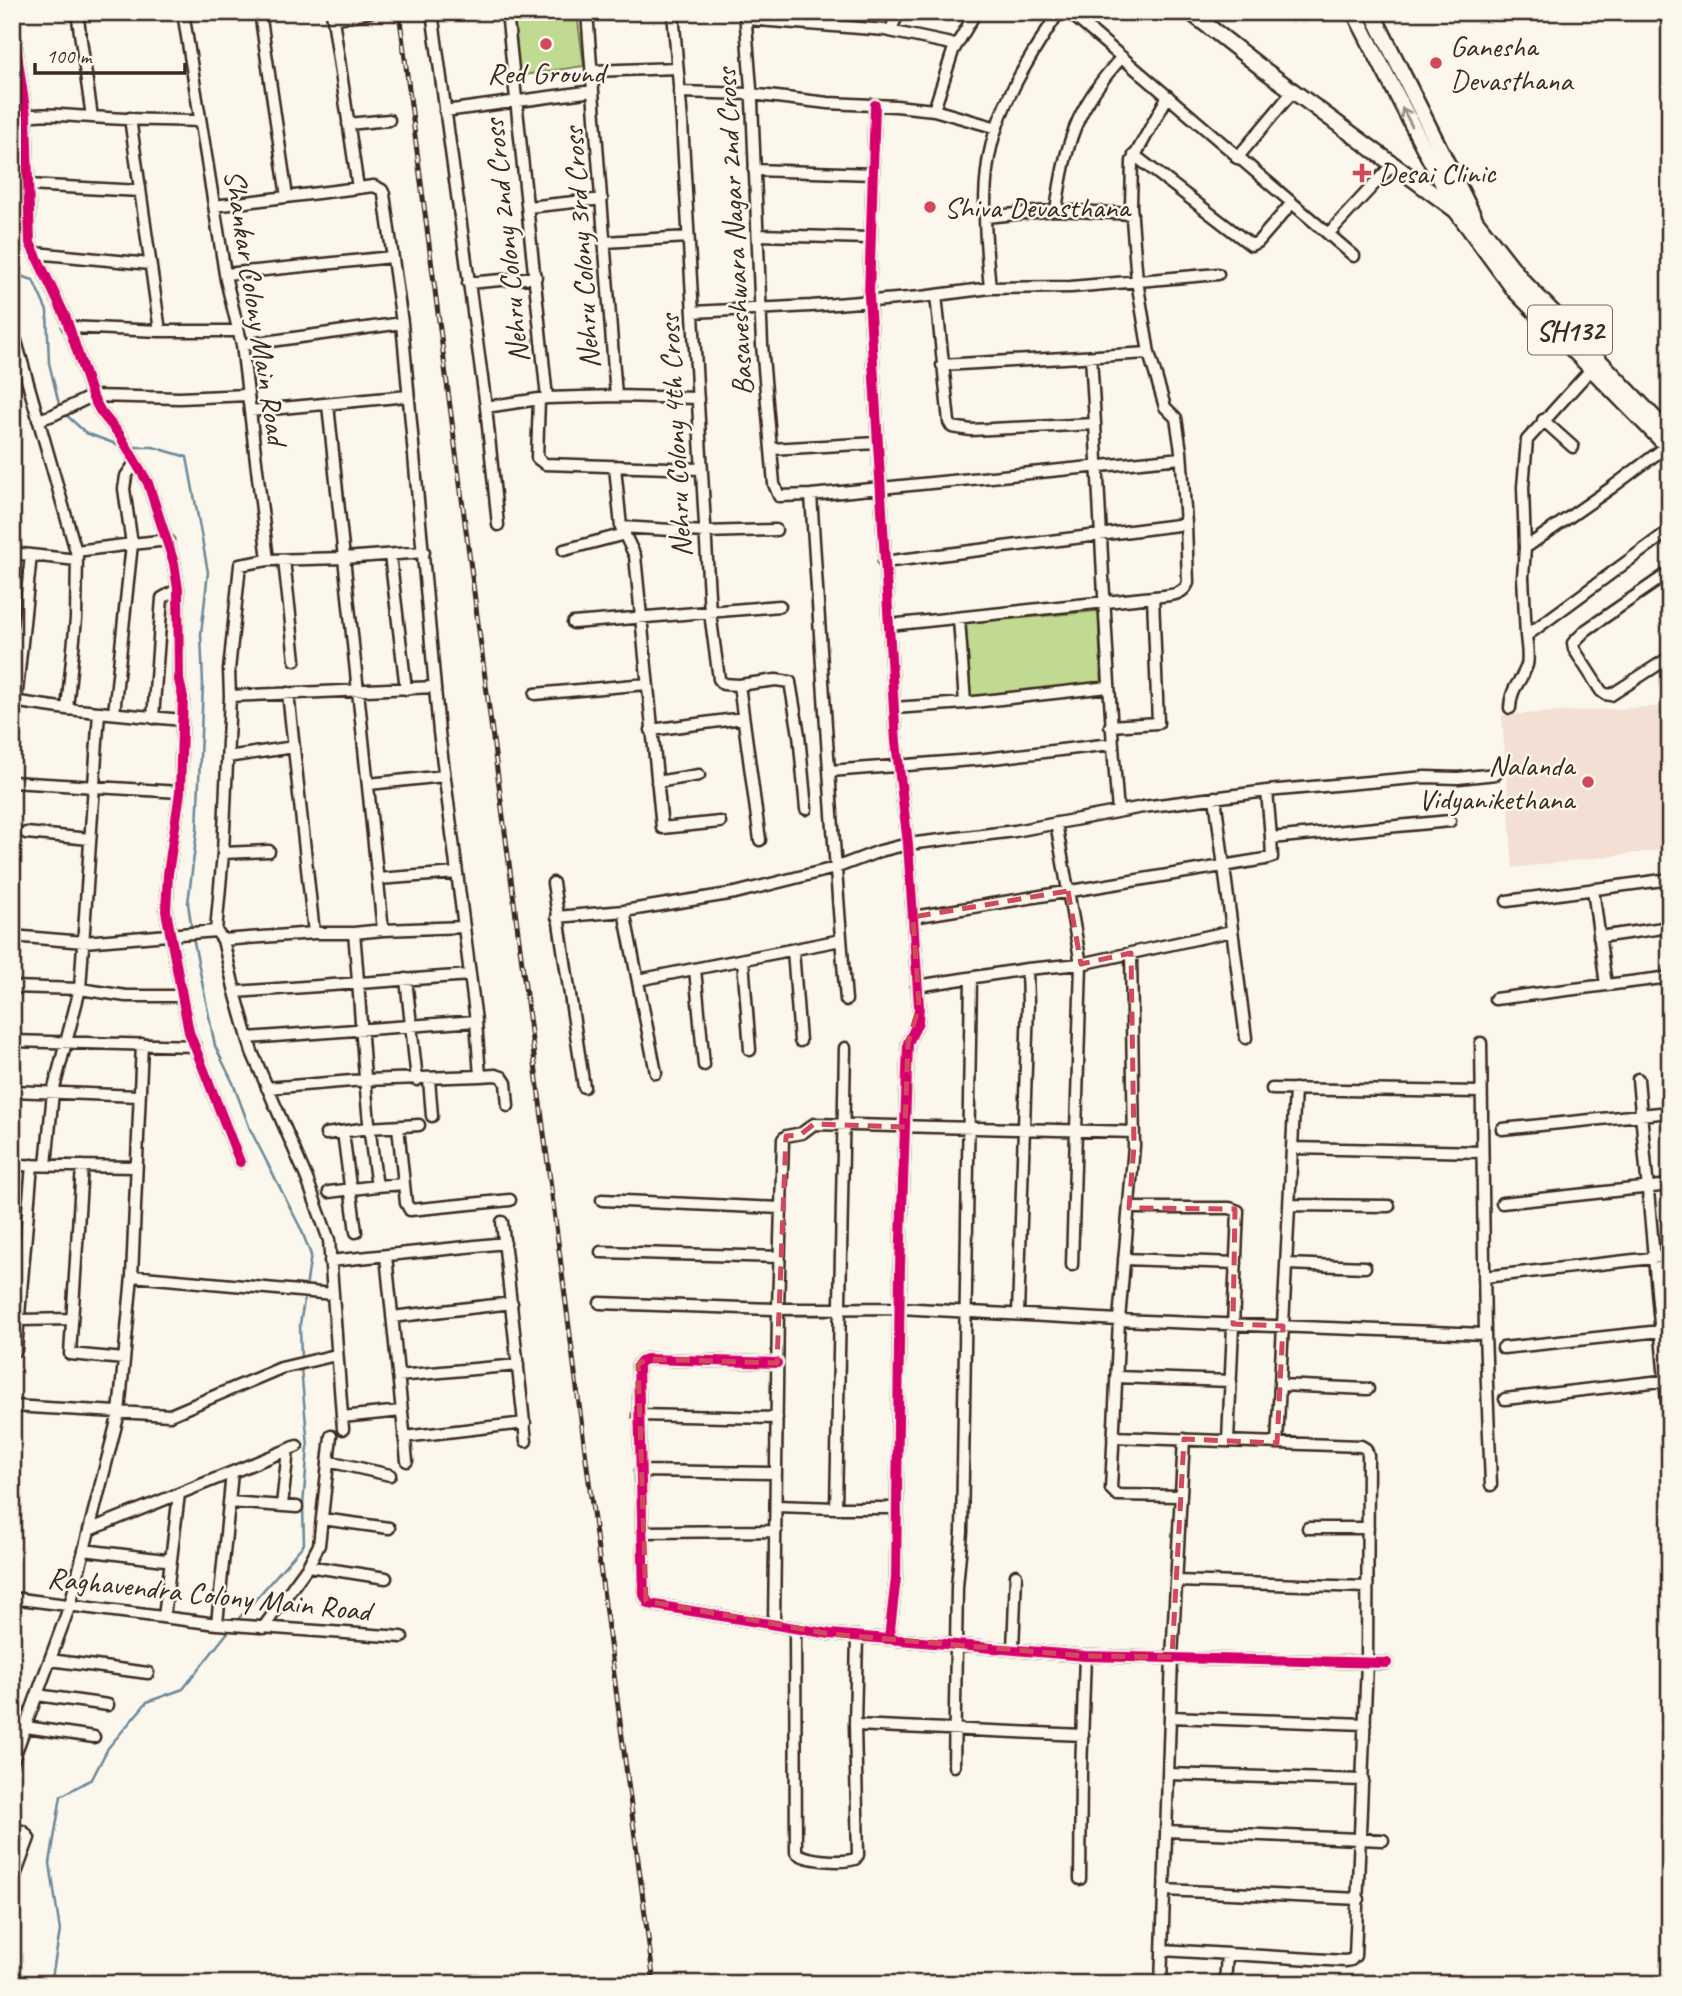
<svg xmlns="http://www.w3.org/2000/svg" width="1682" height="1996" viewBox="0 0 1682 1996" font-family="Caveat,sans-serif">
	<style>
		.built { fill: #f3dfd3 }
		.park { fill: #c0da91; stroke: #7e8258; stroke-width: 2 }
		.lines { fill: none; stroke-linecap: round; stroke-linejoin: round }
		.stream { stroke: #6a8898; stroke-width: 2.5 }
		.street-casing { stroke: #3b2a1e; stroke-width: 15 }
		.secondary-casing { stroke: #3b2a1e; stroke-width: 19 }
		.primary-casing { stroke: #3b2a1e; stroke-width: 19 }
		.street { stroke: #fbf7ec; stroke-width: 10 }
		.secondary { stroke: #fbf7ec; stroke-width: 14 }
		.primary { stroke: #fbf7ec; stroke-width: 14 }
		.rail-casing { stroke: #3b2a1e; stroke-width: 5 }
		.rail { stroke: #fbf7ec; stroke-width: 2.5; stroke-dasharray: 8; stroke-linecap: butt }
		.cycleway-casing { stroke: #fbf7ec; stroke-width: 15 }
		.cycleway { stroke: #d6006c; stroke-width: 10 }
		.oneway { stroke: #9b9085 }
		.marked { fill: none; stroke: #d1495b; stroke-width: 5; stroke-dasharray: 14 9; stroke-linejoin: round }
		.poi-dot { fill: #d1495b; stroke: #fbf7ec; stroke-width: 2.5 }
		.labels { text-anchor: middle; dominant-baseline: central; stroke-width: 5; stroke-linejoin: round; paint-order: stroke }
		.shield { fill: #fbf7ec; stroke: #75685c; stroke-width: 2 }
		.shield-label { font-size: 28px; font-weight: bold; fill: #3b2a1e }
		.poi-label { font-size: 30px; fill: #3b2a1e; stroke: #fbf7ec; text-anchor: start }
		.street-label { font-size: 30px; fill: #3b2a1e; stroke: #fbf7ec }
	</style>
	<rect width="100%" height="100%" fill="#fbf7ec"/>
	<filter id="ink" filterUnits="userSpaceOnUse"><feTurbulence type="fractalNoise" baseFrequency=".0143" numOctaves="2"/><feDisplacementMap in="SourceGraphic" scale="14" xChannelSelector="R" yChannelSelector="G"/><feConvolveMatrix kernelMatrix="1 2 1 2 8 2 1 2 1" color-interpolation-filters="sRGB"/></filter>
	<g filter="url(#ink)">
		<path class="built" d="M 1668,706 L 1670,715 L 1670,849 L 1513,868 L 1502,715 Z"/>
		<path class="park" d="M 577,14 L 584,66 L 517,76 L 508,23 Z
			M 1098,611 L 1102,688 L 971,699 L 966,623 Z"/>
		<g class="lines">
			<path class="stream" d="M 12,273 L 33,280 L 47,311 L 49,363 L 60,408
				M 64,413 L 86,433 L 124,447
				M 130,447 L 153,447 L 187,457 L 208,572 L 201,634 L 203,684 L 197,831 L 188,903 L 192,931
				M 193,937 L 215,1046 L 233,1083 L 250,1129 L 301,1229 L 311,1255 L 306,1288
				M 301,1361 L 300,1324 L 305,1295
				M 239,1618 L 304,1544 L 303,1505 L 308,1447 L 301,1368
				M 48,1984 L 52,1977 L 60,1931 L 50,1863 L 61,1796 L 92,1779 L 108,1748 L 147,1702 L 183,1689 L 228,1632"/>
			<g class="street-casing">
				<path id="street" d="M 77,12 L 92,117
					M 183,12 L 226,280 L 242,345 L 268,560 L 344,558 L 424,552
					M 260,12 L 287,197
					M 332,12 L 358,188
					M 432,12 L 486,407 L 498,525
					M 507,12 L 547,398 L 539,399 L 537,458 L 545,464 L 700,469
					M 587,12 L 616,396
					M 673,12 L 682,122 L 710,613 L 719,679 L 723,684 L 739,685 L 760,840
					M 745,12 L 752,101 L 762,345 L 774,484 L 779,496 L 811,495 L 1181,458
					M 1069,12 L 1354,256
					M 333,19 L 370,12
					M 746,19 L 885,30 L 956,45
					M 12,21 L 26,115 L 30,243 L 66,318 L 92,396 L 101,412 L 119,434 L 148,483 L 174,563 L 178,589 L 179,680 L 183,697 L 180,792 L 168,874 L 166,911 L 189,1032 L 240,1162
					M 890,31 L 899,12
					M 592,71 L 677,68
					M 679,92 L 751,94 L 828,103 L 896,106 L 934,110 L 997,128
					M 875,105 L 869,296 L 896,742 L 908,844 L 919,1006 L 918,1022 L 908,1043 L 900,1266 L 896,1578 L 889,1638
					M 934,110 L 953,51 L 976,12
					M 445,111 L 593,91
					M 12,119 C 40,111 64,116 92,117 C 128,120 164,120 200,121
					M 348,124 L 389,120
					M 1134,155 L 1251,245 L 1258,242 L 1292,203
					M 1237,158 L 1294,90
					M 754,170 L 873,174
					M 28,185 L 140,191
					M 214,206 L 374,186 L 382,190 L 384,194 L 402,323 L 439,732 L 476,1021 L 480,1076 L 496,1075 L 502,1077 L 506,1083 L 508,1106
					M 528,207 L 602,199
					M 1056,210 C 1066,143 1075,108 1122,57
					M 986,217 L 1056,210 L 1132,214
					M 1329,233 L 1392,165
					M 758,235 L 870,238
					M 605,242 L 688,237
					M 35,253 L 150,264
					M 226,274 L 392,257
					M 468,283 L 536,277
					M 990,288 C 986,247 982,204 988,163 C 996,108 1029,58 1059,12
					M 936,295 L 949,422 L 952,427 L 971,430 L 1095,424
					M 693,312 L 811,306 L 921,297 L 990,288 L 1071,287 L 1218,274
					M 12,327 L 77,555 L 76,619 L 67,709
					M 68,327 L 160,331 L 130,118
					M 160,331 L 238,331
					M 242,345 L 402,323
					M 1091,357 C 1101,508 1105,660 1118,811
					M 942,365 L 1149,353
					M 547,398 L 616,396 L 698,398
					M 328,405 C 346,580 365,755 383,930 L 354,933 C 362,1017 364,1102 377,1186 L 404,1184
					M 486,407 L 539,399
					M 250,411 L 408,396
					M 38,420 L 53,415 L 92,396 L 180,398 L 247,395
					M 1543,420 L 1573,447
					M 771,449 L 877,443
					M 135,463 L 126,476 L 124,489 L 132,544 L 168,540
					M 615,467 L 621,527 L 635,556 L 662,828 L 720,822
					M 811,495 C 822,664 832,832 846,1000
					M 621,527 L 705,532 L 776,530
					M 1525,548 L 1611,488 L 1667,446
					M 564,550 L 625,534
					M 76,551 L 132,544 L 114,713
					M 12,553 L 77,560
					M 390,555 L 406,689
					M 268,560 L 240,565 L 229,670 L 230,696 L 223,853 L 216,931 L 223,940 L 235,992 L 470,975
					M 284,560 L 295,660
					M 884,562 L 1186,524 L 1181,451 L 1176,418 L 1165,407 L 1149,353 L 1137,281 L 1131,206 L 1132,161 L 1168,96
					M 1670,572 L 1586,630 L 1573,643 L 1574,649 L 1601,691 L 1605,694 L 1611,695 L 1670,657
					M 959,619 L 965,703 L 1108,687
					M 573,623 L 780,606
					M 889,625 L 1153,597
					M 1526,636 L 1523,577 L 1525,548 L 1523,487 L 1527,440 L 1595,365
					M 739,685 L 776,680 L 790,682 L 799,735 L 806,809
					M 288,693 L 314,933
					M 535,694 L 646,684
					M 230,696 L 435,687
					M 12,701 L 67,709 L 182,720
					M 16,701 L 31,555
					M 894,708 L 965,703
					M 1510,708 C 1511,686 1521,683 1527,665 C 1529,657 1527,645 1526,636 L 1670,530
					M 153,718 L 162,598 L 178,589
					M 1110,726 L 1158,723 L 1153,597 C 1167,595 1182,597 1188,583 L 1186,524
					M 651,730 L 743,718
					M 227,757 L 294,747
					M 830,771 L 985,759 L 1111,744
					M 12,782 L 180,792
					M 657,782 L 699,775
					M 369,784 L 444,776
					M 1267,791 L 1271,838
					M 1215,797 L 1246,1038
					M 1056,823 L 1081,964 L 1072,1265
					M 26,833 L 90,839
					M 223,853 L 269,851
					M 378,879 L 457,873
					M 553,883 L 584,1087
					M 1593,889 L 1606,985
					M 1507,901 L 1670,879
					M 624,911 L 656,1073
					M 557,917 L 624,911 L 735,893 L 835,868 L 880,851 L 908,844 L 1015,831 L 1143,807 L 1267,791 L 1425,777 L 1458,778 L 1496,774
					M 913,917 L 1265,859 L 1272,857 L 1271,838 L 1450,821
					M 383,930 L 464,927
					M 12,936 L 84,942 L 216,931
					M 1599,937 L 1670,927
					M 223,940 L 314,933 L 354,933
					M 793,950 L 800,1041
					M 1131,953 L 1134,1146 L 1119,1320 L 1111,1489 L 1117,1495 L 1181,1496
					M 743,960 L 750,1050
					M 695,969 L 704,1065
					M 406,979 L 417,1080
					M 638,980 L 841,940
					M 917,986 L 1027,969 L 1081,964 L 1232,931
					M 12,987 L 80,989 L 126,996 L 181,996
					M 235,992 L 252,1052 L 307,1179 L 329,1240 L 343,1429
					M 1495,999 L 1670,977
					M 248,1038 L 476,1021
					M 12,1041 L 195,1046
					M 1481,1043 L 1485,1334 L 1491,1485
					M 429,1079 L 432,1116
					M 1638,1079 L 1670,1436
					M 267,1088 L 364,1080 L 480,1076
					M 1272,1089 L 1481,1092
					M 12,1091 L 139,1096
					M 398,1127 L 406,1203 L 410,1210 L 510,1200
					M 1502,1129 L 1670,1112
					M 343,1132 L 356,1232
					M 326,1134 L 368,1128 L 419,1125
					M 1292,1148 L 1482,1152
					M 12,1165 L 135,1167
					M 46,1165 L 53,1092 L 80,989 L 99,712
					M 82,1166 L 70,1354 L 124,1359
					M 329,1192 L 377,1186
					M 602,1200 L 780,1208
					M 1502,1203 L 1670,1185
					M 1290,1205 L 1389,1206
					M 1129,1208 L 1230,1208 L 1238,1211 L 1228,1441
					M 502,1222 L 526,1441
					M 601,1252 L 779,1257
					M 386,1256 L 407,1461
					M 1124,1259 L 1236,1263
					M 330,1261 L 505,1243
					M 1287,1264 L 1365,1267
					M 132,1276 L 333,1294
					M 1484,1277 L 1670,1256
					M 600,1303 L 773,1309 L 899,1308 L 1119,1320 L 1485,1334
					M 1018,1314 L 1028,1003 L 1027,969
					M 392,1317 L 512,1303
					M 19,1320 L 72,1319
					M 1503,1348 L 1670,1330
					M 12,1350 L 16,1350 L 32,1165
					M 777,1363 L 646,1359 L 641,1361 L 638,1365 L 644,1595 L 649,1604 L 830,1634 L 1085,1656 L 1387,1663
					M 398,1376 L 518,1365
					M 1116,1377 L 1231,1381
					M 1280,1385 L 1368,1389
					M 1505,1399 L 1670,1380
					M 12,1406 L 170,1415 L 281,1368 L 336,1355
					M 638,1415 L 777,1418
					M 342,1417 L 401,1411
					M 404,1437 L 525,1423
					M 1113,1437 L 1361,1446 L 1366,1449 L 1368,1455 L 1367,1662 L 1355,1956 L 1351,1960 L 1345,1961 L 1162,1950
					M 1277,1443 L 1295,1089
					M 328,1461 L 390,1475
					M 640,1471 L 776,1473
					M 229,1502 L 297,1507
					M 282,1505 L 288,1450
					M 776,1506 L 836,1508 L 845,1048
					M 836,1508 L 897,1508
					M 322,1519 L 389,1528
					M 1308,1528 L 1368,1528
					M 89,1530 L 297,1446
					M 642,1532 L 776,1531
					M 84,1550 L 165,1560 L 171,1557
					M 308,1566 L 386,1578
					M 1176,1581 L 1367,1587
					M 12,1598 L 217,1624 L 402,1637
					M 164,1617 L 179,1494
					M 217,1624 L 232,1473
					M 774,1625 L 778,1309 L 783,1139 L 786,1136 L 802,1133 L 814,1124 L 1134,1132
					M 263,1628 L 308,1566 L 319,1545 L 331,1436
					M 795,1629 L 796,1852 C 805,1861 843,1863 855,1859 L 858,1855 L 855,1725 L 857,1636
					M 1013,1649 L 1016,1575
					M 50,1660 L 148,1673
					M 37,1695 L 108,1705
					M 1170,1717 L 1365,1724
					M 855,1725 L 1083,1735
					M 26,1727 L 94,1737
					M 12,1763 L 70,1605 L 119,1413 L 132,1276 L 142,1044
					M 954,1766 L 957,1587 L 962,1532 L 971,978
					M 1168,1774 L 1363,1780
					M 12,1831 L 23,1831 L 29,1838 L 12,1884
					M 1166,1831 L 1383,1840
					M 1080,1879 L 1081,1772 L 1085,1656
					M 1164,1890 L 1359,1899
					M 1161,1984 L 1172,1657 L 1184,1439
					M 1225,1984 L 1227,1954"/>
			</g>
			<g class="secondary-casing">
				<path id="secondary" d="M 1190,12 L 1263,69 L 1458,212"/>
			</g>
			<g class="primary-casing">
				<path id="primary" d="M 1354,12 L 1457,212 L 1515,291 L 1670,449
					M 1372,12 L 1476,221 L 1522,280 L 1670,434"/>
			</g>
			<use href="#street" class="street"/>
			<use href="#secondary" class="secondary"/>
			<use href="#primary" class="primary"/>
			<g class="rail-casing">
				<path id="rail" d="M 399,12 L 654,1984"/>
			</g>
			<use href="#rail" class="rail"/>
			<g class="cycleway-casing">
				<path id="cycleway" d="M 12,21 L 26,115 L 30,243 L 66,318 L 92,396 L 101,412 L 119,434 L 148,483 L 174,563 L 178,589 L 179,680 L 183,697 L 180,792 L 168,874 L 166,911 L 189,1032 L 240,1162
					M 875,105 L 869,296 L 896,742 L 908,844 L 919,1006 L 918,1022 L 908,1043 L 900,1266 L 896,1578 L 889,1638
					M 777,1363 L 646,1359 L 641,1361 L 638,1365 L 644,1595 L 649,1604 L 830,1634 L 1085,1656 L 1387,1663"/>
			</g>
			<use href="#cycleway" class="cycleway"/>
		</g>
		<defs><path id="oneway-shaft" d="M-6 0H5M1.5-3L5.5 0L1.5 3" fill="none" stroke-width="1.6" stroke-linecap="round" stroke-linejoin="round" transform="scale(1.75)"/></defs>
		<use class="oneway" href="#oneway-shaft" transform="translate(1407 117) rotate(-118)"/>
	</g>
	<path class="marked" d="M 1068,891 L 1081,964 L 1131,953 L 1134,1146 L 1129,1208 L 1235,1209 L 1233,1324 L 1283,1326 L 1277,1443 L 1184,1439 L 1172,1657 L 1085,1656 L 830,1634 L 646,1601 L 638,1365 L 646,1359 L 777,1363 L 786,1136 L 800,1135 L 814,1124 L 905,1127 L 908,1043 L 919,1006 L 913,917 Z"/>
	<g class="poi-dot">
		<circle cx="546" cy="44" r="7"/>
		<circle cx="1436" cy="63" r="7"/>
		<path d="M1358.5 162.5h7v7h7v7h-7v7h-7v-7h-7v-7h7z"/>
		<circle cx="930" cy="207" r="7"/>
		<circle cx="1588" cy="782" r="7"/>
	</g>
	<g class="labels">
		<rect class="shield" x="1528" y="305.5" width="84" height="49" rx="5"/>
		<g class="shield-label">
			<text x="1570" y="330">SH132</text>
		</g>
		<g class="poi-label">
			<text x="1450" y="46">Ganesha<tspan x="1450" dy="34">Devasthana</tspan></text>
			<text x="546" y="73" text-anchor="middle">Red Ground</text>
			<text x="1378" y="173">Desai Clinic</text>
			<text x="944" y="207">Shiva Devasthana</text>
			<text x="1574" y="765" text-anchor="end">Nalanda<tspan x="1574" dy="34">Vidyanikethana</tspan></text>
		</g>
		<g class="street-label">
			<text transform="translate(734 232) rotate(-93)">Basaveshwara Nagar 2nd Cross</text>
			<text transform="translate(506 241) rotate(-96)">Nehru Colony 2nd Cross</text>
			<text transform="translate(581 248) rotate(-94)">Nehru Colony 3rd Cross</text>
			<text transform="translate(256 307) rotate(81)">Shankar Colony Main Road</text>
			<text transform="translate(675 436) rotate(-93)">Nehru Colony 4th Cross</text>
			<text transform="translate(209 1594) rotate(6)">Raghavendra Colony Main Road</text>
		</g>
	</g>
	<rect width="1682" height="1996" fill="none" stroke="#fbf7ec" stroke-width="42"/>
	<rect x="21" y="21" width="1640" height="1954" fill="none" stroke="#3b2a1e" stroke-width="2.5" filter="url(#ink)"/>
	<path d="M35 63v10h150v-10" fill="none" stroke="#3b2a1e" stroke-width="3.5"/>
	<text x="46" y="63" font-size="21" fill="#3b2a1e" stroke="#fbf7ec" stroke-width="5" paint-order="stroke">100 m</text>
</svg>
